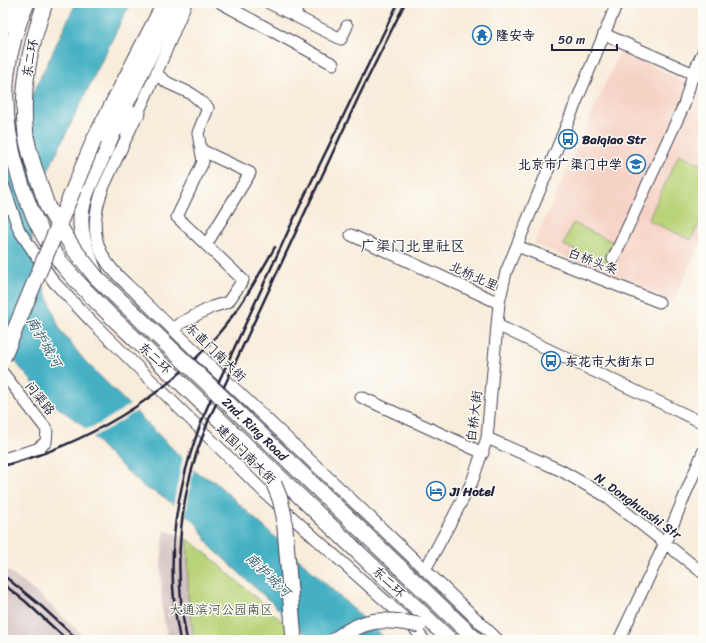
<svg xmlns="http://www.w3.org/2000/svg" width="706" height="643" viewBox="0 0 706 643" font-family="Sriracha,'LXGW WenKai TC',sans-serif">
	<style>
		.built { fill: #f6d2c4 }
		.industrial { fill: #d1bfbe }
		.green { fill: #b9d379; stroke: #6e7a5a }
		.water { fill: #44b0c3; stroke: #33697f }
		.pier { fill: #f8ecda }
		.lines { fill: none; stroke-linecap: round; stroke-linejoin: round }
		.minor-casing { stroke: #424053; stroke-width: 13 }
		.highway-casing { stroke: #424053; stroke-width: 17 }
		.minor { stroke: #fff; stroke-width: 11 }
		.highway { stroke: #fff; stroke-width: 15 }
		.rail { stroke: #22223b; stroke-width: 2.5 }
		.highway-bridge-casing { stroke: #424053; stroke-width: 17; stroke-linecap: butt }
		.highway-bridge { stroke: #fff; stroke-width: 15 }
		.labels { text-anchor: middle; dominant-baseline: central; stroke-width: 3; stroke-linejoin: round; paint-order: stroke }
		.poi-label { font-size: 13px; font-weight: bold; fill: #22223b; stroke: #fdfcf7; text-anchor: start }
		.street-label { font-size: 13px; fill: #22223b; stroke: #fdfcf7 }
		.park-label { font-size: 13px; fill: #4f574e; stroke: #fdfcf7 }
		.water-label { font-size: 14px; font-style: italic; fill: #305b71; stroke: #fdfcf7 }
		.quarter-label { font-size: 15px; fill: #22223b; stroke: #fdfcf7 }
	</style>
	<rect width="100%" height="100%" fill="#fdfcf7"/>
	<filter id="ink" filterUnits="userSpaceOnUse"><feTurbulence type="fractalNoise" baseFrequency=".025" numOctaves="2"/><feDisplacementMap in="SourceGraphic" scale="8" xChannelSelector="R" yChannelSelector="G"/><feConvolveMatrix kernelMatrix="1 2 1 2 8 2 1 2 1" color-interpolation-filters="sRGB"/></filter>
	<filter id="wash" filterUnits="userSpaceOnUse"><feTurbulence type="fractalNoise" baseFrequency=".012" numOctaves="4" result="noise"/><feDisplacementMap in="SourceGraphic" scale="16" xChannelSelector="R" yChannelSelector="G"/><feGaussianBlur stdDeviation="0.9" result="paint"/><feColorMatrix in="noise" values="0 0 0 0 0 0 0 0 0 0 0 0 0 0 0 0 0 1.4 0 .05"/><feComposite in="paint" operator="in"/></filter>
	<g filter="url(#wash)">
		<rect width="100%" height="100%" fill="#f8ecda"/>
		<path class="built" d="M 620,51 L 703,90 L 703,237 L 673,302 L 534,244 Z"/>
		<path class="industrial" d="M 165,530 L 188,539 L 188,595 L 194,640 L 168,640 L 162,608 L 161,561 Z
			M 3,567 L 38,594 L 88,640 L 3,640 Z"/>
		<path class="green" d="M 679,154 L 703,165 L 703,216 L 691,240 L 648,220 Z
			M 573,223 L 615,243 L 607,265 L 563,245 Z
			M 188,539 L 209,556 L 303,640 L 194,640 L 188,595 Z"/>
		<path class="water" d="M 76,3 L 130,3 L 33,201 L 32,255 L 60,330 L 84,360 L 197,473 L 215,482 L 387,640 L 312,640 L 210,546 L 197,524 L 164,497 L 144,487 L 108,453 L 81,424 L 49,401 L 18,365 L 3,335 L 3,156 Z"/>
		<path class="pier" d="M 131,404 L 137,411 L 113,426 L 91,438 L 84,430 L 101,423 Z
			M 183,456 L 194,467 L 185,517 L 173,506 Z"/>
	</g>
	<g filter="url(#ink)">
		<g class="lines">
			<g class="minor-casing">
				<path id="minor" d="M 186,3 L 156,74 L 103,188 C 95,210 91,232 102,254 C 110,270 125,282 137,294 C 162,319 188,344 213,368 C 309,459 404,549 498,640
					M 221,3 L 333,64
					M 269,3 L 341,39 L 347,26
					M 293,15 L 301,3
					M 604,34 L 703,78
					M 156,74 L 168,83 L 192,94 L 208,108 L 198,133 L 203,162 L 177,217 L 243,280 L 228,302 L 212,307 L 179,324 L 173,330
					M 201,150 L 250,173 L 206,245
					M 3,184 L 19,230 L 54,282 L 91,321 L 265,493 L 410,623 L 424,640
					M 351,235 L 499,303
					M 517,246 L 659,302
					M 613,259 L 684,105 L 693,74 L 703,52
					M 497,325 L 703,423
					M 3,373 L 47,430 L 46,442 L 37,449 L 3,459
					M 361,397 L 483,453
					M 487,438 L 560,470 L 604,495 L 703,573
					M 425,570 L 472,482 L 487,438 L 499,303 L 506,272 L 617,3
					M 619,640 L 665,543 L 703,452"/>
			</g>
			<g class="highway-casing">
				<path id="highway" d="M 27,3 C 17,25 10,49 7,73 C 0,135 25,215 62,264 C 77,283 95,300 112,317 L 450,640
					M 45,3 C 30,47 20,88 26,135 C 30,160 40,184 48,208
					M 3,26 L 14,3
					M 115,130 L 138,113
					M 94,140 L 163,6
					M 95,273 C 88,255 80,237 81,217 C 82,197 93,178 101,160 C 123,107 151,56 173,3"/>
			</g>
			<use href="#minor" class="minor"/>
			<use href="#highway" class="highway"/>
			<path class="rail" d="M 3,466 C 84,445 165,398 219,333 C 241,307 258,277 275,247
				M 3,575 L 40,605 L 78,640
				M 3,584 L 25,601 L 67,640
				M 180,640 C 162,555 178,472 213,394 L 303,199 L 398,3
				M 187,640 C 175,582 177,519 194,462 C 198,447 204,433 209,419 L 360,94 L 405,3"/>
			<g class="highway-bridge-casing">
				<path id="highway-bridge" d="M 48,208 L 73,248 L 96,277 L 476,640
					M 3,358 L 94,140
					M 274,484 L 280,499 L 284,516 L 294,640
					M 335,640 C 366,617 383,618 419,625"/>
			</g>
			<use href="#highway-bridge" class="highway-bridge"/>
		</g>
	</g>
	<defs>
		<g id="temple-ring" transform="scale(1)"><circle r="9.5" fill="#fdfcf7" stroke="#1f6fb2" stroke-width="1.5"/><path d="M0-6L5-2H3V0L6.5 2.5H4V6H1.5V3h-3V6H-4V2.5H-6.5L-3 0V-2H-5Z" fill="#1f6fb2"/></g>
		<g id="bus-ring" transform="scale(1)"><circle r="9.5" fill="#fdfcf7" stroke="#1f6fb2" stroke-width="1.5"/><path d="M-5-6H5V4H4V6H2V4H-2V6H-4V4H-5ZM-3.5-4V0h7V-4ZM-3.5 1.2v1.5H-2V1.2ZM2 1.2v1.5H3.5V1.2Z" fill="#1f6fb2"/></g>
		<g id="school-ring" transform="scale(1)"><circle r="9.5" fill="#fdfcf7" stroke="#1f6fb2" stroke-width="1.5"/><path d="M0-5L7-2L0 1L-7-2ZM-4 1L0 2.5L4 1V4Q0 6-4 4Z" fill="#1f6fb2"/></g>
		<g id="hotel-ring" transform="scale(1)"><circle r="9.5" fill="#fdfcf7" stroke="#1f6fb2" stroke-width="1.5"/><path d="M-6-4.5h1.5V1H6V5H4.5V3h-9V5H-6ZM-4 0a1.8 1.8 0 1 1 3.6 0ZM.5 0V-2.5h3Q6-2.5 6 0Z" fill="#1f6fb2"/></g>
	</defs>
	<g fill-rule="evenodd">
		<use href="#temple-ring" x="482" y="35"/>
		<use href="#bus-ring" x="568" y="139"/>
		<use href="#school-ring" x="636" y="164"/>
		<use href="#bus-ring" x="551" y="361"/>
		<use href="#hotel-ring" x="436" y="491"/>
	</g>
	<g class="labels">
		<g class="poi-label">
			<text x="496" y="35">隆安寺</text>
			<text x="582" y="139">Baiqiao Str</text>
			<text x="622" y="164" text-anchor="end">北京市广渠门中学</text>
			<text x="565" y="361">东花市大街东口</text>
			<text x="450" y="491">Ji Hotel</text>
		</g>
		<g class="street-label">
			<text transform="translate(30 58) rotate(-80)">东二环</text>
			<text transform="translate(593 261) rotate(21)">白桥头条</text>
			<text transform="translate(474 276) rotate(25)">北桥北里</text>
			<text transform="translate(216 352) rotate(44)">东直门南大街</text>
			<text transform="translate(155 358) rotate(43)">东二环</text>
			<text transform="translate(40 398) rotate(51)">问渠路</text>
			<text transform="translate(474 416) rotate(-83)">白桥大街</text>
			<text transform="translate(255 429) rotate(44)">2nd. Ring Road</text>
			<text transform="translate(246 454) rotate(45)">建国门南大街</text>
			<text transform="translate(638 506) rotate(36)">N. Donghuashi Str</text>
			<text transform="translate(389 582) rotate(44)">东二环</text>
		</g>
		<g class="park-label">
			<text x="221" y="609">大通滨河公园南区</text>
		</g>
		<g class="water-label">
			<text transform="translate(44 342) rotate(60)">南护城河</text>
			<text transform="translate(268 575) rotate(44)">南护城河</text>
		</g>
		<g class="quarter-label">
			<text x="413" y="246">广渠门北里社区</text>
		</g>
	</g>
	<rect width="706" height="643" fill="none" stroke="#fdfcf7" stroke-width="16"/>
	<path d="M552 44v6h65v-6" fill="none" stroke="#22223b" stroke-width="2"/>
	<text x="558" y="44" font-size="12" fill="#22223b" stroke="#fdfcf7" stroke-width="3" paint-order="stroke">50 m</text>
</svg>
